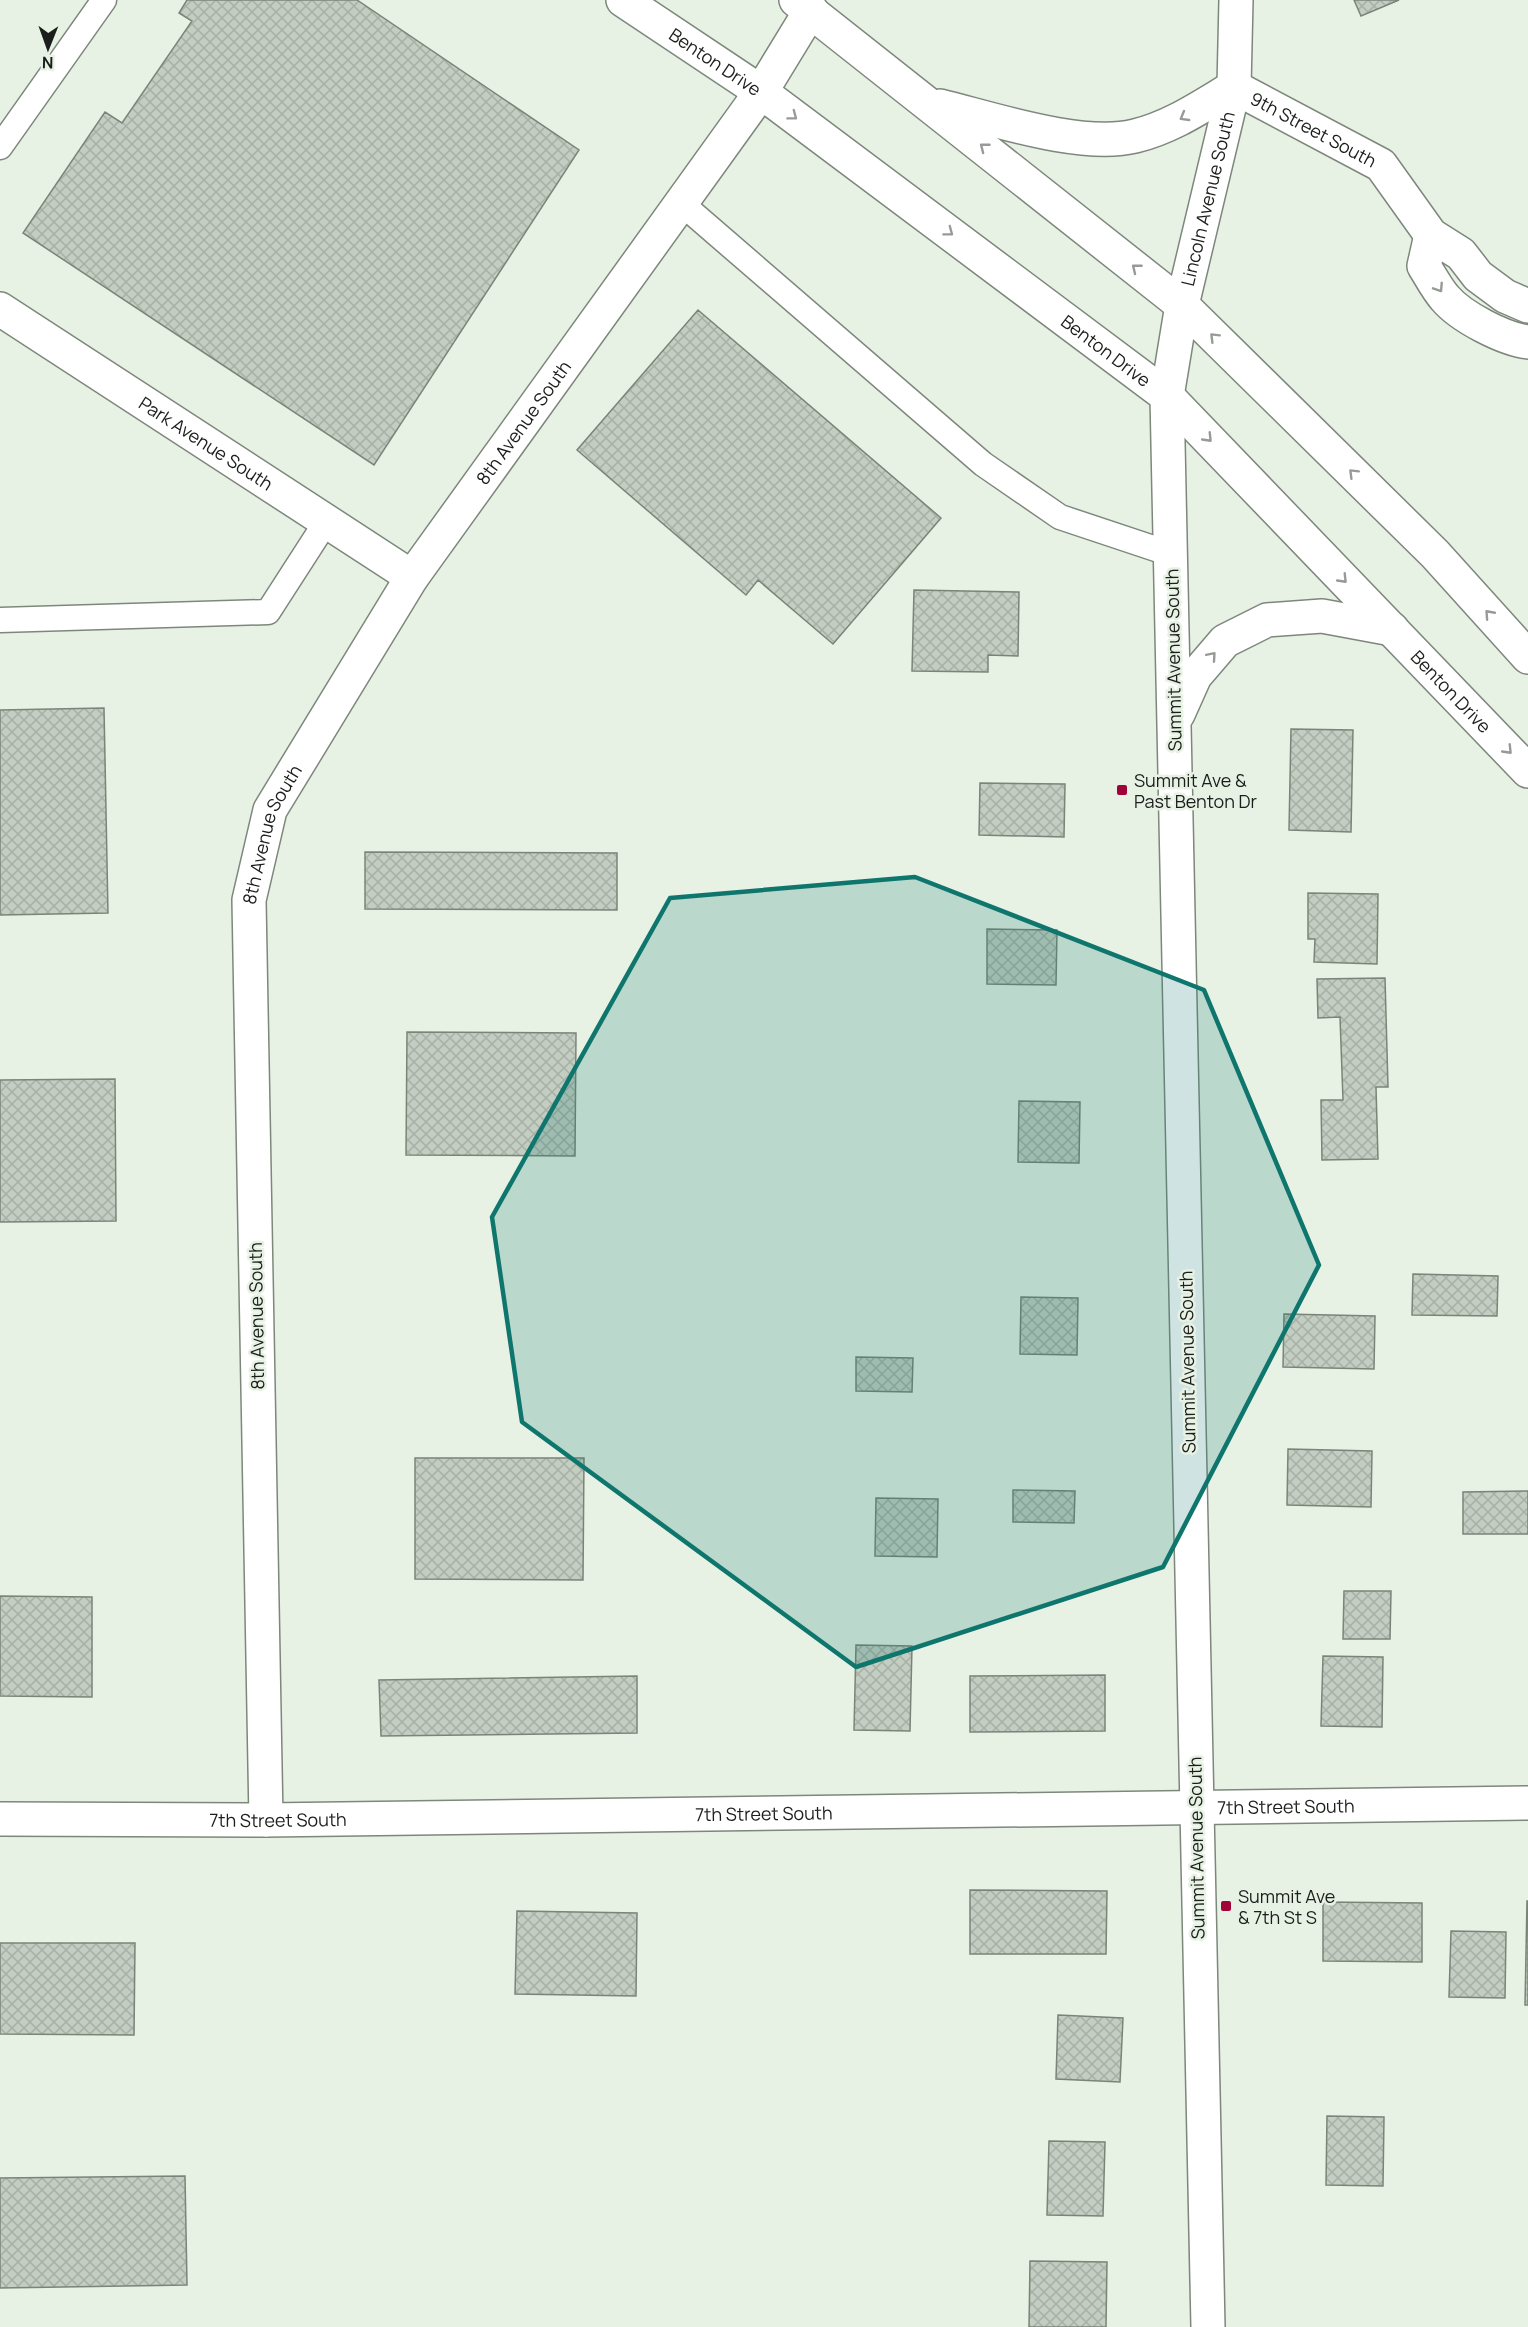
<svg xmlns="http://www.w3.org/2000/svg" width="1528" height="2327" viewBox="0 0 1528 2327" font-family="Manrope,sans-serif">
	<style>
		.building { fill: url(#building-cross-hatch); stroke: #7b8478; stroke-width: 1.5 }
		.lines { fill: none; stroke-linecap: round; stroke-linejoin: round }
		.lane-casing { stroke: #7e877c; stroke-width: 27 }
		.street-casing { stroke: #7e877c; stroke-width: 36 }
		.secondary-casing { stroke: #7e877c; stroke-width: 36 }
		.lane { stroke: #fff; stroke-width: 24 }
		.street { stroke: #fff; stroke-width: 33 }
		.secondary { stroke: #fff; stroke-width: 33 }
		.oneway { stroke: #989a98 }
		.marked { fill: #0f766e; fill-opacity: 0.2; stroke: #0f766e; stroke-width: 4.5; stroke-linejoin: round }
		.poi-dot { fill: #a10238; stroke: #e7f1e4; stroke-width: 2 }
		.labels { text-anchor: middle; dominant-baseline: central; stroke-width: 5; stroke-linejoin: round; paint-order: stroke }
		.street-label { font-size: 18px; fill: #1b1e1a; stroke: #e7f1e4 }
		.poi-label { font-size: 18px; fill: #1b1e1a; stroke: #e7f1e4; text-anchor: start }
	</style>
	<defs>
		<pattern id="building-cross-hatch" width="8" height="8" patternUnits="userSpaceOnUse" patternTransform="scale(1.5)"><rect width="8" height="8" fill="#c3cdc1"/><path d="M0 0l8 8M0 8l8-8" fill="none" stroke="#a7b0a5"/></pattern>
	</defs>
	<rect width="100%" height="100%" fill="#e7f1e4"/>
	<path class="building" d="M 187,0 L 357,0 L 579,150 L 374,465 L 23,233 L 105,112 L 122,123 L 192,21 L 179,13 Z
		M 1354,0 L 1399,0 L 1361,16 Z
		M 698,310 L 941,518 L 833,644 L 758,580 L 746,595 L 577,450 Z
		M 914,590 L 1019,592 L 1018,656 L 988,655 L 988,672 L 912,671 Z
		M 104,708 L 108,913 L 0,915 L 0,710 Z
		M 1291,729 L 1353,730 L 1351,832 L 1289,830 Z
		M 980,783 L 1065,784 L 1064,837 L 979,835 Z
		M 365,852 L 617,853 L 617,910 L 365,909 Z
		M 1308,893 L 1378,894 L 1377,964 L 1314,962 L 1315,939 L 1308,939 Z
		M 987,929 L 1057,930 L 1056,985 L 987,984 Z
		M 1385,978 L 1388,1087 L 1376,1087 L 1378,1159 L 1322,1160 L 1321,1100 L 1343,1100 L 1340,1017 L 1318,1018 L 1317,979 Z
		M 407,1032 L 576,1033 L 575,1156 L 406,1155 Z
		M 115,1079 L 116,1221 L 0,1222 L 0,1080 Z
		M 1019,1101 L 1080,1102 L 1079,1163 L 1018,1162 Z
		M 1413,1274 L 1498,1276 L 1497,1316 L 1412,1315 Z
		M 1021,1297 L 1078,1298 L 1077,1355 L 1020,1354 Z
		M 1284,1314 L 1375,1316 L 1374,1369 L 1283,1367 Z
		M 856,1357 L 913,1358 L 912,1392 L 856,1391 Z
		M 1288,1449 L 1372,1451 L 1371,1507 L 1287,1505 Z
		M 415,1458 L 584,1458 L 583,1580 L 415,1579 Z
		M 1013,1490 L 1075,1491 L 1074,1523 L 1013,1522 Z
		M 1528,1491 L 1528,1534 L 1463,1534 L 1463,1492 Z
		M 876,1498 L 938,1499 L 937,1557 L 875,1556 Z
		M 1344,1591 L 1391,1591 L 1390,1639 L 1343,1639 Z
		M 0,1596 L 92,1597 L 92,1697 L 0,1696 Z
		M 856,1645 L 912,1646 L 910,1731 L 854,1730 Z
		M 1323,1656 L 1383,1657 L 1382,1727 L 1321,1726 Z
		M 1105,1675 L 1105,1731 L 970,1732 L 970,1676 Z
		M 637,1676 L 637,1733 L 381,1736 L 379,1680 Z
		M 970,1890 L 1107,1891 L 1106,1954 L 970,1954 Z
		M 1527,1901 L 1528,1901 L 1528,2005 L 1525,2005 Z
		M 1323,1902 L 1422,1903 L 1422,1962 L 1323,1961 Z
		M 517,1911 L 637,1913 L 636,1996 L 515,1994 Z
		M 1451,1931 L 1506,1932 L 1505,1998 L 1449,1997 Z
		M 0,1943 L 135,1943 L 134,2035 L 0,2034 Z
		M 1058,2015 L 1123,2018 L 1120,2082 L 1056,2079 Z
		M 1327,2116 L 1384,2117 L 1383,2186 L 1326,2185 Z
		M 1049,2141 L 1105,2142 L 1103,2216 L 1047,2215 Z
		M 185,2176 L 187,2285 L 0,2288 L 0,2178 Z
		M 1030,2261 L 1107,2262 L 1106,2327 L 1029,2327 Z"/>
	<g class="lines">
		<g class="lane-casing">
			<path id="lane" d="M 0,147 L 104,0
				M 681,203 L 983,464 L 1060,517 L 1171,554
				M 0,620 L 268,612 L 326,522"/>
		</g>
		<g class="street-casing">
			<g id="street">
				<path id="s1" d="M 1234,87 L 1381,165 L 1431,235 L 1461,254 L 1478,276 L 1505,296 L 1528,306"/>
				<path d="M 1431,235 L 1424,266 C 1431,277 1437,289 1445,298 C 1461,317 1504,339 1528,342"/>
				<path id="s2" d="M 0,309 L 412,577"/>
				<path id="s3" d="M 0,1819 L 266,1820 L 1528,1803"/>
				<path id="s4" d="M 266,1820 L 249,900 L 270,810 L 412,577 L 761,92 L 811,10"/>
			</g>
		</g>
		<g class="secondary-casing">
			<g id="secondary">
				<path id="s5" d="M 623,0 L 761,92 L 1167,396 L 1528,771"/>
				<path d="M 796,0 L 1182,305 L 1435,554 L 1528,657"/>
				<path d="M 940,106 C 993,119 1082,149 1135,136 C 1172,127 1202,106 1234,87"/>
				<path d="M 1178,714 L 1195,676 L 1225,641 L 1267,620 L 1322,616 L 1392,629"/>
				<path id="s6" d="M 1208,2327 L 1167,396 L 1182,305 L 1234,87 L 1236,0"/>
			</g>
		</g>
		<use href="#lane" class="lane"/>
		<use href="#street" class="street"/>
		<use href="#secondary" class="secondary"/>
	</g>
	<defs><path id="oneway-chevron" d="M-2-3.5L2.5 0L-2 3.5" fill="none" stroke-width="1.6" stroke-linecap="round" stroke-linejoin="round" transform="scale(1.5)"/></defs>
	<g class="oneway">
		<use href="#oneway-chevron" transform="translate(793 116) rotate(37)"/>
		<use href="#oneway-chevron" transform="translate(1184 117) rotate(150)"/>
		<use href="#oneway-chevron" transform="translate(984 147) rotate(-142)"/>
		<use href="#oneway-chevron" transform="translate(949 232) rotate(37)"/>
		<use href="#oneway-chevron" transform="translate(1136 268) rotate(-141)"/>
		<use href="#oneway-chevron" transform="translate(1439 288) rotate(57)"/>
		<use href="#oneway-chevron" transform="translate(1214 337) rotate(-135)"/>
		<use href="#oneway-chevron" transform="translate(1208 438) rotate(46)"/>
		<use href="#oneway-chevron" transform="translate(1353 473) rotate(-135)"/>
		<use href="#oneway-chevron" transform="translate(1343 579) rotate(46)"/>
		<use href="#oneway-chevron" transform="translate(1489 614) rotate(-132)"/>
		<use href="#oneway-chevron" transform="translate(1212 656) rotate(-49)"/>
		<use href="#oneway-chevron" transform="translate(1508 750) rotate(46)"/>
	</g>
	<path class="marked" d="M 915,877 L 1204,990 L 1319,1265 L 1163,1567 L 856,1667 L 522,1422 L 492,1217 L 670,898 Z"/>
	<g class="poi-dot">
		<rect x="1116" y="784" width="12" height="12" rx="3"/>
		<rect x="1220" y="1900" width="12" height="12" rx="3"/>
	</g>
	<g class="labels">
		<g class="street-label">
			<text stroke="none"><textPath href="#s5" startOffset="111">Benton Drive</textPath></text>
			<text stroke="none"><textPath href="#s1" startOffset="90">9th Street South</textPath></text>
			<text stroke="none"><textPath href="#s6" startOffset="2133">Lincoln Avenue South</textPath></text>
			<text stroke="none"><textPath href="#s5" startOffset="597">Benton Drive</textPath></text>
			<text stroke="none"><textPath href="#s4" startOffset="1476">8th Avenue South</textPath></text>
			<text stroke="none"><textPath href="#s2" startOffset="246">Park Avenue South</textPath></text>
			<text transform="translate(1173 660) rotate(-91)">Summit Avenue South</text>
			<text stroke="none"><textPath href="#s5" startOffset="1083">Benton Drive</textPath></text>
			<text stroke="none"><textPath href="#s4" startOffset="990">8th Avenue South</textPath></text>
			<text transform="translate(256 1316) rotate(-91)">8th Avenue South</text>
			<text transform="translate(1187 1362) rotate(-91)">Summit Avenue South</text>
			<text stroke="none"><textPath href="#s3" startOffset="1286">7th Street South</textPath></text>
			<text stroke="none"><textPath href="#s3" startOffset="764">7th Street South</textPath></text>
			<text stroke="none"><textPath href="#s3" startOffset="278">7th Street South</textPath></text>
			<text transform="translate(1196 1848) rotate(-91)">Summit Avenue South</text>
		</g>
		<g class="poi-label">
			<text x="1134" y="780">Summit Ave &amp;<tspan x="1134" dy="21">Past Benton Dr</tspan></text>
			<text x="1238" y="1896">Summit Ave<tspan x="1238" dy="21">&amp; 7th St S</tspan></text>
		</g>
	</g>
	<g transform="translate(48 48) rotate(181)" stroke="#e7f1e4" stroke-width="4.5" paint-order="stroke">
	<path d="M0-4.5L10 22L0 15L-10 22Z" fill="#1b1e1a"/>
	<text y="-9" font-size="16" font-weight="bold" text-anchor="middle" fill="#1b1e1a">N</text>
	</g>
</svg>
